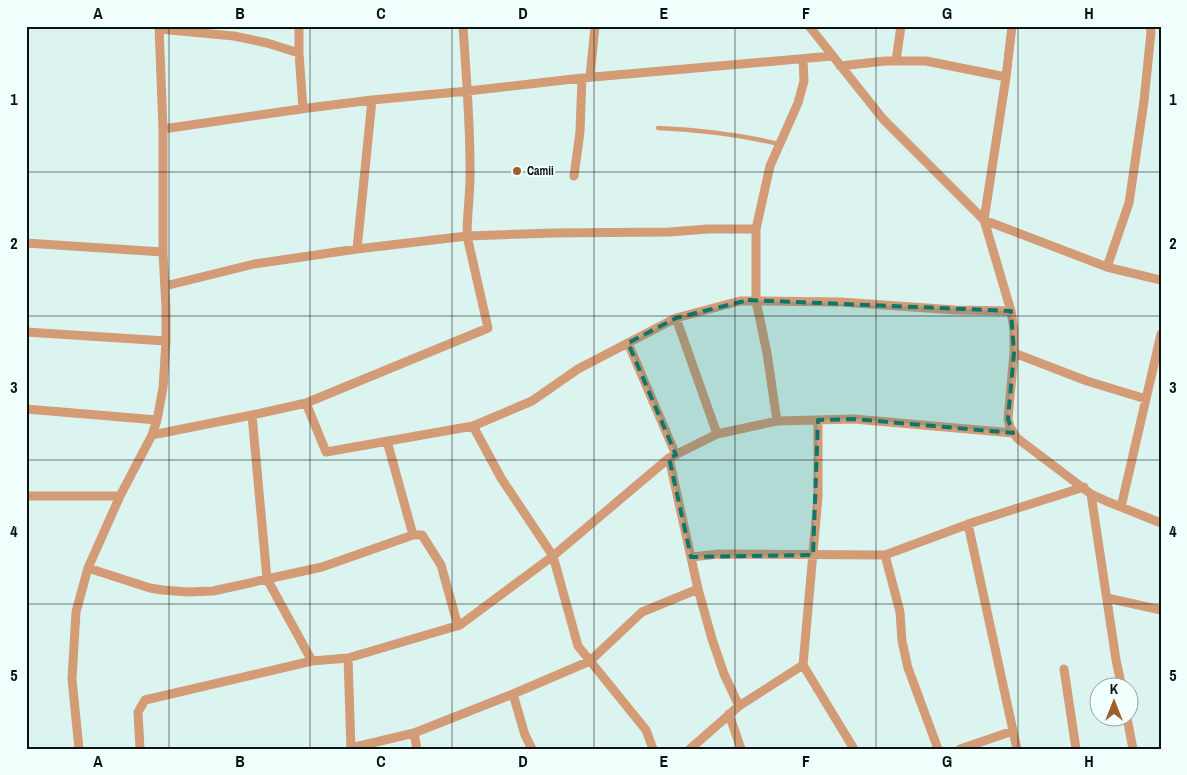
<svg xmlns="http://www.w3.org/2000/svg" width="1187" height="775" viewBox="0 0 1187 775" font-family="'Archivo Narrow',sans-serif">
	<style>
		.lines { fill: none; stroke-linecap: round; stroke-linejoin: round }
		.lane { stroke: #d39c77; stroke-width: 4.5 }
		.street { stroke: #d39c77; stroke-width: 9 }
		.marked { fill: #0f766e; fill-opacity: 0.2; stroke: #0f766e; stroke-width: 4; stroke-dasharray: 10 6; stroke-linejoin: round }
		.grid { fill: none; stroke: #0b1312; stroke-width: 1; stroke-opacity: 0.55 }
		.poi-dot { fill: #a15e2d; stroke: #f1fffd; stroke-width: 2 }
		.labels { text-anchor: middle; dominant-baseline: central; stroke-width: 4; stroke-linejoin: round; paint-order: stroke }
		.poi-label { font-size: 12px; font-weight: bold; fill: #0b1312; stroke: #f1fffd; text-anchor: start }
		.neatline { fill: none; stroke: #0b1312; stroke-width: 2 }
		.grid-label { font-size: 16px; text-anchor: middle; font-weight: bold; fill: #0b1312 }
	</style>
	<rect width="100%" height="100%" fill="#dcf4f0"/>
	<g class="lines">
		<path class="lane" d="M 658,128 C 701,130 738,134 779,144"/>
		<path class="street" d="M 463,26 C 466,73 470,119 470,166 C 471,189 467,212 467,236 L 553,233 L 669,232 L 708,229 L 756,229 L 756,301 L 740,301 L 676,318 L 578,369 L 532,401 L 473,426
			M 809,26 L 883,119 L 984,220 L 1107,267 L 1161,280
			M 159,29 L 234,36 L 267,43 L 299,53 L 299,26
			M 299,53 L 303,109
			M 896,61 L 901,26
			M 840,66 L 885,61 L 926,61 L 1006,77 L 984,220 L 1011,311 L 1014,330 L 1014,353 L 1008,419 L 1010,427 L 1017,438 L 1091,494 L 1106,501 L 1161,523
			M 590,77 L 595,26
			M 1006,77 L 1012,26
			M 163,129 L 308,108 L 372,100 L 468,91 L 582,78 L 832,56
			M 574,176 L 580,132 L 582,78
			M 756,229 L 770,166 L 798,103 L 804,81 L 803,59
			M 26,243 L 163,252
			M 1107,267 L 1129,203 L 1144,101 L 1151,32 L 1150,26
			M 165,286 L 254,264 L 357,249 L 372,100
			M 676,318 L 717,434
			M 26,332 L 166,341
			M 628,343 L 676,455
			M 1014,353 L 1087,381 L 1146,399
			M 26,409 L 157,420
			M 252,415 L 267,579 L 312,661 L 348,658 L 460,625 L 553,556 L 501,478 L 473,426 L 326,452 L 306,403
			M 777,421 L 767,353 L 756,301 L 841,302 L 955,310 L 1011,311
			M 152,435 L 252,415 L 306,403 L 488,328 L 467,236 L 357,249
			M 669,458 L 717,434 L 777,421 L 854,419 L 1013,433
			M 1091,494 L 1116,660 L 1122,688
			M 26,496 L 120,496
			M 1121,507 L 1161,334
			M 968,524 L 1017,749
			M 413,535 L 422,535 L 441,565 L 458,626
			M 885,555 L 900,612 L 902,641 L 908,668 L 938,749
			M 691,557 L 719,554 L 885,555 L 974,522 L 1084,487
			M 88,568 L 150,588 L 162,590 L 188,592 L 213,591 L 322,567 L 413,535 L 387,441
			M 1107,598 L 1161,610
			M 348,658 L 351,749
			M 803,665 L 818,497 L 818,420
			M 1064,669 L 1076,749
			M 513,694 L 590,661 L 642,612 L 698,589 L 669,458 L 553,556 L 578,646 L 646,730 L 653,749
			M 739,706 L 803,665 L 854,749
			M 729,714 L 741,749
			M 1127,718 L 1133,749
			M 351,748 L 414,733
			M 79,749 L 72,679 L 76,612 L 88,568 L 120,496 L 152,435 L 157,420 L 163,388 L 166,341 L 166,309 L 163,252 L 163,129 L 159,26
			M 140,749 L 138,712 L 145,700 L 312,661
			M 417,749 L 414,733 L 513,694 L 525,735 L 532,749
			M 690,749 L 739,706 L 724,674 L 712,639 L 698,589
			M 960,749 L 1013,731"/>
	</g>
	<path class="marked" d="M 748,300 L 1011,311 L 1014,353 L 1008,419 L 1013,433 L 854,419 L 818,420 L 813,555 L 691,557 L 669,458 L 676,455 L 628,343 L 676,318 Z"/>
	<path class="grid" d="M 169,26 L 169,749M 310,26 L 310,749M 452,26 L 452,749M 594,26 L 594,749M 735,26 L 735,749M 876,26 L 876,749M 1018,26 L 1018,749M 26,172 L 1161,172M 26,316 L 1161,316M 26,460 L 1161,460M 26,604 L 1161,604"/>
	<circle class="poi-dot" cx="517" cy="171" r="5"/>
	<g class="labels">
		<g class="poi-label">
			<text x="527" y="171">Camii</text>
		</g>
	</g>
	<rect width="1187" height="775" fill="none" stroke="#f1fffd" stroke-width="55"/>
	<g transform="translate(1114 702)"><circle r="24" fill="#f1fffd" stroke="#95a19f"/>
	<path d="M0-4L9 19L0 12L-9 19Z" fill="#a15e2d"/>
	<text y="-8" font-size="14" font-weight="bold" text-anchor="middle" fill="#0b1312">K</text>
	</g>
	<rect x="28" y="28" width="1132" height="720" class="neatline"/>
	<g class="grid-label">
		<text x="98" y="19">A</text>
		<text x="240" y="19">B</text>
		<text x="381" y="19">C</text>
		<text x="523" y="19">D</text>
		<text x="664" y="19">E</text>
		<text x="806" y="19">F</text>
		<text x="947" y="19">G</text>
		<text x="1089" y="19">H</text>
		<text x="14" y="105">1</text>
		<text x="1173" y="105">1</text>
		<text x="14" y="249">2</text>
		<text x="1173" y="249">2</text>
		<text x="14" y="393">3</text>
		<text x="1173" y="393">3</text>
		<text x="14" y="537">4</text>
		<text x="1173" y="537">4</text>
		<text x="14" y="681">5</text>
		<text x="1173" y="681">5</text>
		<text x="98" y="767">A</text>
		<text x="240" y="767">B</text>
		<text x="381" y="767">C</text>
		<text x="523" y="767">D</text>
		<text x="664" y="767">E</text>
		<text x="806" y="767">F</text>
		<text x="947" y="767">G</text>
		<text x="1089" y="767">H</text>
	</g>
</svg>
